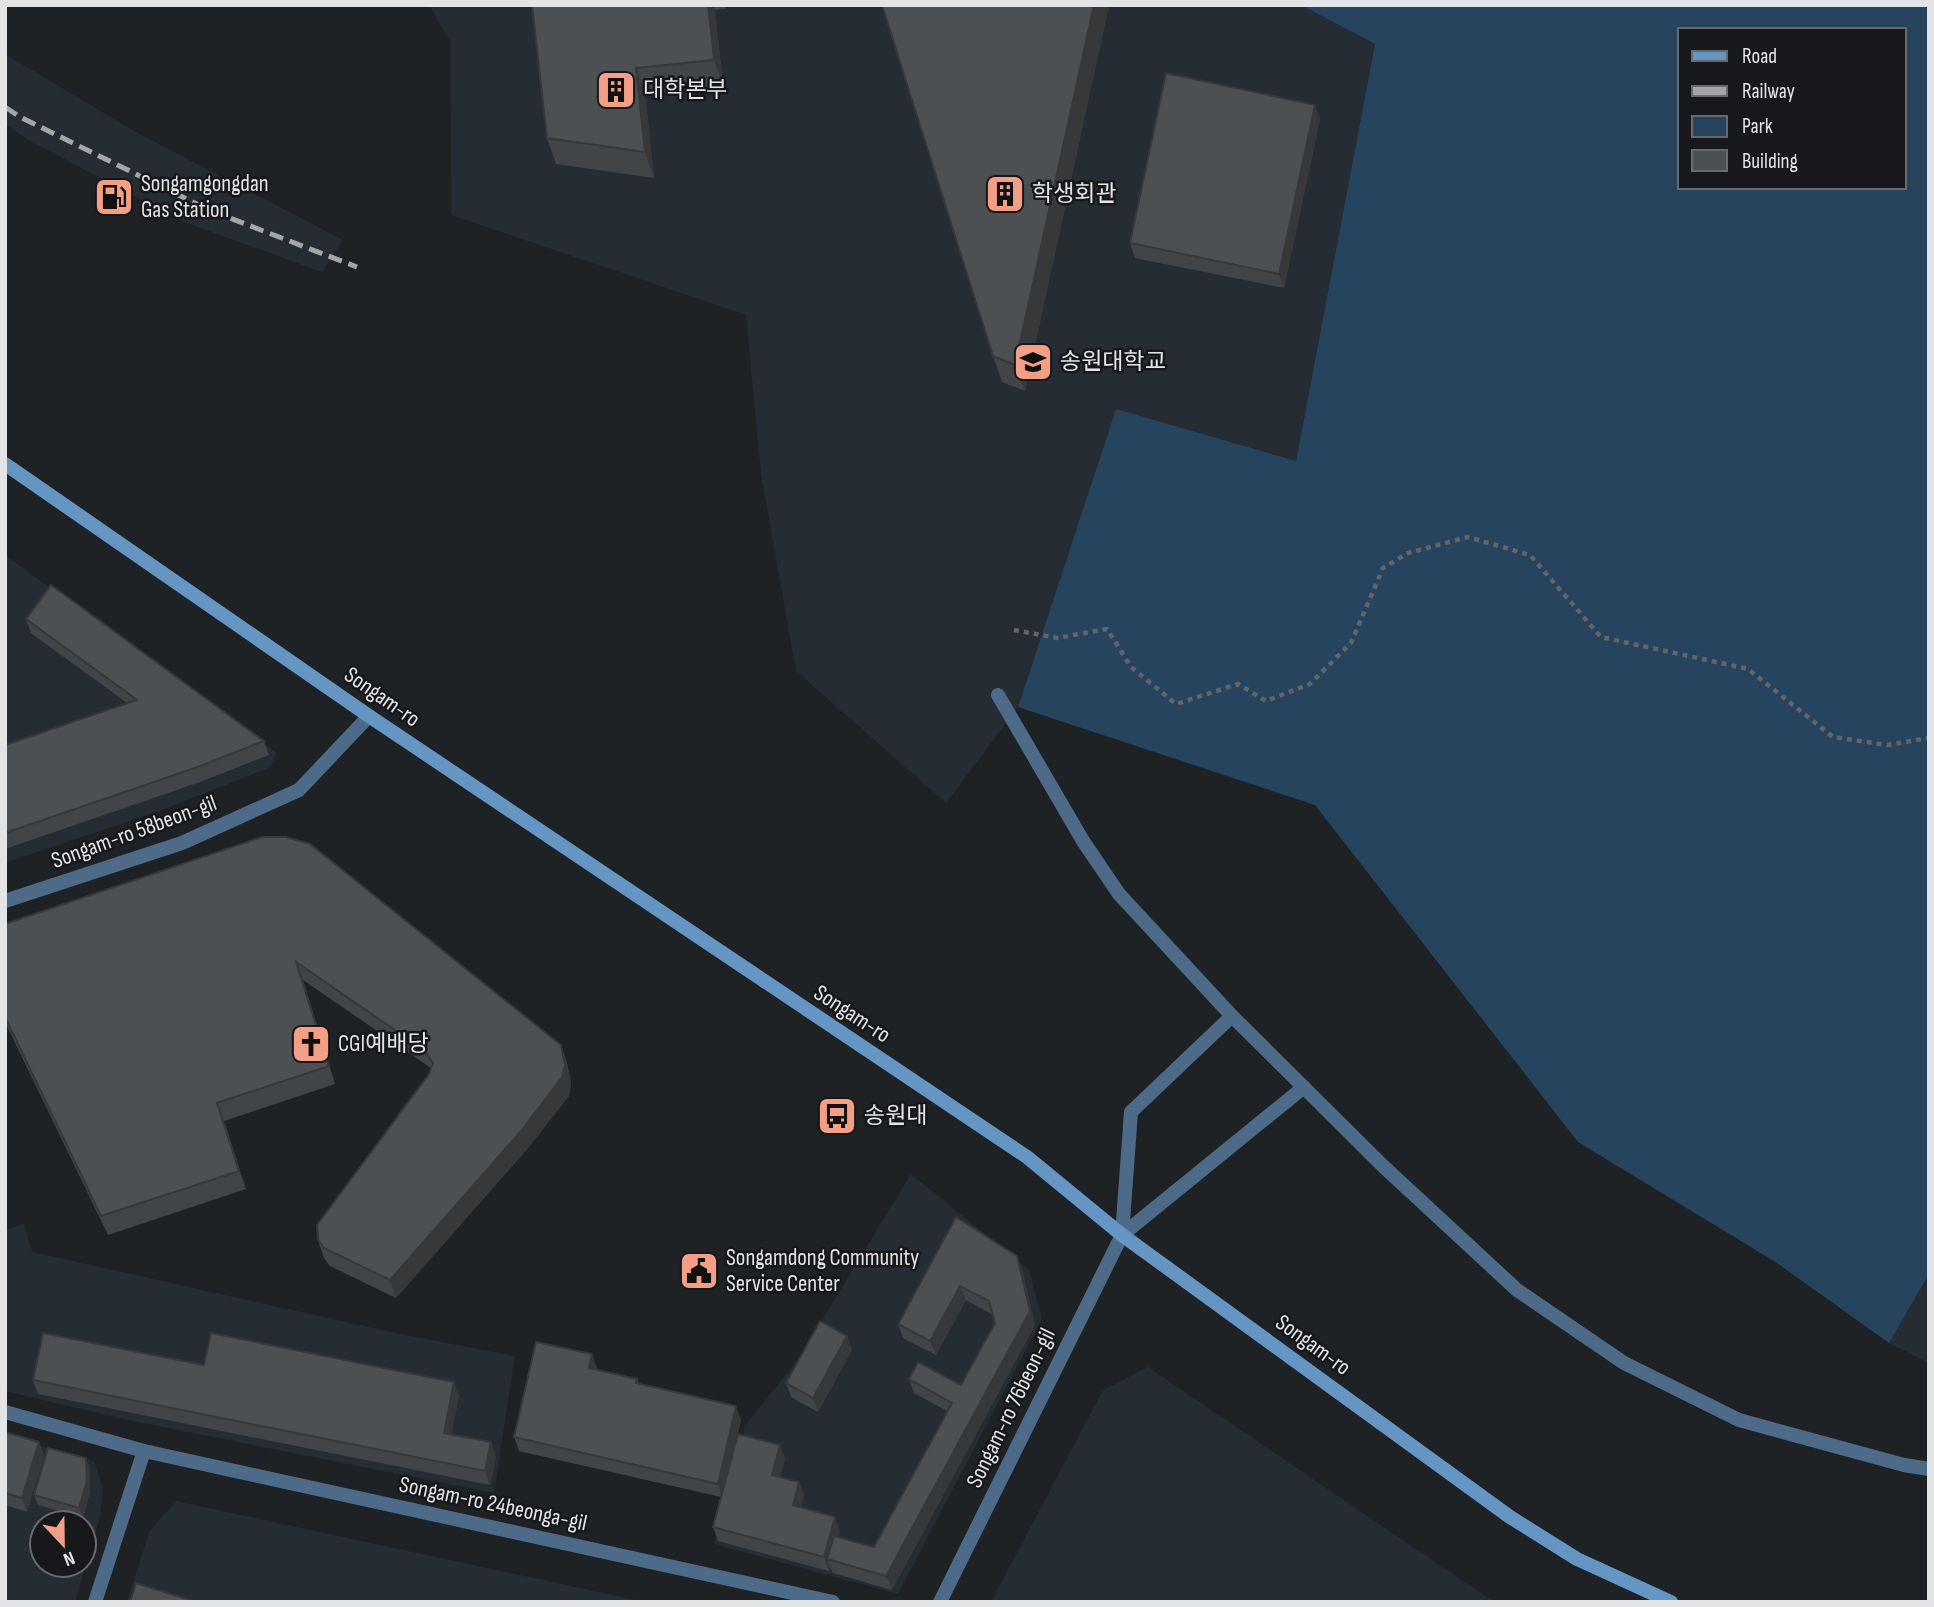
<svg xmlns="http://www.w3.org/2000/svg" width="1934" height="1607" viewBox="0 0 1934 1607" font-family="'Sofia Sans Condensed','Noto Sans KR',sans-serif">
	<style>
		.built { fill: #252c33; fill-rule: evenodd }
		.green { fill: #27445e; fill-rule: evenodd }
		.lines { fill: none; stroke-linecap: round; stroke-linejoin: round }
		.path { stroke: #626466; stroke-width: 4.5; stroke-dasharray: 5 5; stroke-linecap: butt }
		.minor { stroke: #4d6b88; stroke-width: 14 }
		.secondary { stroke: #6495c3; stroke-width: 14 }
		.rail { stroke: #a3a5a7; stroke-width: 5; stroke-dasharray: 14 7; stroke-linecap: butt }
		.wall { fill: #424547 }
		.shaded-wall { fill: #36383a }
		.building { fill: #4d5053; stroke: #36383a; stroke-width: 2 }
		.labels { text-anchor: middle; dominant-baseline: central; stroke-width: 5; stroke-linejoin: round; paint-order: stroke }
		.poi-label { font-size: 23px; fill: #e3e4e6; stroke: #16181b; text-anchor: start }
		.street-label { font-size: 23px; fill: #e3e4e6; stroke: #16181b }
	</style>
	<rect width="100%" height="100%" fill="#1f2224"/>
	<path class="built" d="M 429,5 L 1301,5 L 1375,44 L 1296,461 L 1116,409 L 1018,707 L 946,803 L 796,671 L 761,474 L 746,315 L 451,215 L 450,41 Z
		M 5,54 L 134,131 L 343,240 L 322,272 L 179,220 L 25,138 L 5,124 Z
		M 5,555 L 277,753 L 271,767 L 162,810 L 5,863 Z
		M 911,1174 L 1029,1270 L 1042,1319 L 898,1594 L 714,1544 L 745,1426 L 799,1358 Z
		M 24,1224 L 32,1252 L 400,1334 L 515,1356 L 494,1493 L 128,1420 L 5,1391 L 5,1230 Z
		M 1929,1274 L 1929,1363 L 1889,1343 Z
		M 1148,1367 L 1494,1602 L 991,1602 L 1103,1390 Z
		M 5,1436 L 94,1461 L 103,1490 L 100,1517 L 75,1602 L 5,1602 ZM 42,1523 L 84,1523 L 84,1565 L 42,1565 Z
		M 176,1501 L 645,1602 L 127,1602 L 149,1532 Z"/>
	<path class="green" d="M 1301,5 L 1929,5 L 1929,1274 L 1889,1343 L 1777,1263 L 1578,1142 L 1315,805 L 1018,707 L 1116,409 L 1296,461 L 1375,44 ZM 1680,30 L 1904,30 L 1904,187 L 1680,187 Z"/>
	<g class="lines">
		<path class="path" d="M 1014,630 L 1057,638 L 1107,629 L 1131,667 L 1176,704 L 1238,684 L 1266,701 L 1310,684 L 1351,643 L 1383,568 L 1408,553 L 1468,537 L 1530,555 L 1601,637 L 1748,669 L 1833,737 L 1887,745 L 1929,738"/>
		<path class="minor" d="M 998,695 L 1083,841 L 1119,894 L 1232,1016 L 1383,1166 L 1517,1290 L 1624,1363 L 1739,1420 L 1904,1465 L 1929,1469
			M 5,901 L 182,843 L 299,790 L 369,716
			M 1122,1235 L 1304,1087
			M 5,1412 L 144,1451 L 833,1602
			M 95,1602 L 144,1451
			M 940,1602 L 1122,1235 L 1131,1112 L 1232,1016"/>
		<path class="secondary" d="M 5,464 L 369,716 L 1027,1157 L 1122,1235 L 1510,1517 L 1577,1559 L 1671,1602"/>
		<path class="rail" d="M 5,107 L 20,117 L 209,210 L 357,267"/>
	</g>
	<path class="wall" d="M 532,5 L 725,5 L 726,9 L 715,10 L 723,86 L 645,94 L 654,178 L 556,164 L 547,138 Z
		M 882,5 L 1109,5 L 1025,391 L 1002,382 L 993,356 Z
		M 1320,119 L 1284,288 L 1135,258 L 1130,243 Z
		M 26,619 L 264,741 L 269,755 L 200,782 L 5,849 L 5,745 L 127,703 L 31,633 Z
		M 262,837 L 561,1045 L 567,1063 L 571,1083 L 569,1096 L 528,1148 L 396,1298 L 330,1266 L 324,1258 L 318,1240 L 429,1074 L 431,1068 L 303,980 L 335,1084 L 224,1121 L 246,1189 L 108,1235 L 5,1022 L 5,924 Z
		M 956,1217 L 1017,1256 L 1022,1270 L 1035,1325 L 892,1590 L 833,1573 L 830,1567 L 829,1571 L 718,1541 L 713,1527 L 721,1497 L 519,1451 L 514,1437 L 597,1368 L 597,1370 L 637,1379 L 639,1384 L 741,1420 L 736,1440 L 780,1445 L 785,1459 L 780,1477 L 799,1482 L 804,1496 L 801,1508 L 840,1531 L 838,1537 L 874,1547 L 947,1411 L 914,1393 L 909,1379 L 961,1385 L 995,1323 L 993,1315 L 966,1300 L 936,1355 L 903,1338 L 898,1324 Z
		M 847,1336 L 852,1350 L 818,1412 L 791,1397 L 786,1383 Z
		M 33,1380 L 454,1382 L 459,1396 L 451,1434 L 496,1457 L 490,1485 L 38,1394 Z
		M 5,1432 L 39,1442 L 44,1456 L 27,1512 L 5,1505 Z
		M 90,1468 L 90,1491 L 83,1518 L 38,1505 L 34,1495 Z"/>
	<path class="shaded-wall" d="M 708,5 L 713,5 L 715,10 L 723,86 L 714,60 Z
		M 1094,5 L 1109,5 L 1025,391 L 1015,365 Z
		M 636,68 L 645,94 L 654,178 L 645,152 Z
		M 1315,105 L 1320,119 L 1284,288 L 1279,274 Z
		M 296,962 L 303,980 L 335,1084 L 329,1066 Z
		M 561,1045 L 567,1063 L 571,1083 L 569,1096 L 528,1148 L 396,1298 L 390,1280 Z
		M 217,1103 L 224,1121 L 246,1189 L 239,1171 Z
		M 1017,1256 L 1022,1270 L 1035,1325 L 892,1590 L 886,1576 L 1030,1311 Z
		M 960,1286 L 966,1300 L 936,1355 L 930,1341 Z
		M 847,1336 L 852,1350 L 818,1412 L 813,1398 Z
		M 592,1354 L 597,1368 L 594,1382 L 589,1368 Z
		M 454,1382 L 459,1396 L 449,1447 L 444,1433 Z
		M 736,1406 L 741,1420 L 723,1498 L 718,1484 Z
		M 39,1442 L 44,1456 L 27,1512 L 22,1498 Z
		M 491,1442 L 496,1457 L 490,1485 L 485,1471 Z
		M 780,1445 L 785,1459 L 777,1489 L 772,1475 Z
		M 86,1458 L 90,1468 L 90,1491 L 83,1518 L 79,1508 Z
		M 799,1482 L 804,1496 L 798,1520 L 793,1505 Z
		M 835,1517 L 840,1531 L 832,1560 L 827,1559 L 830,1567 L 829,1571 L 824,1557 Z"/>
	<path class="building" d="M 532,5 L 708,5 L 714,60 L 636,68 L 645,152 L 547,138 Z
		M 882,5 L 1094,5 L 1015,365 L 993,356 Z
		M 1166,73 L 1315,105 L 1279,274 L 1130,243 Z
		M 51,585 L 264,741 L 195,768 L 5,833 L 5,745 L 137,700 L 26,619 Z
		M 262,837 L 286,837 L 310,844 L 561,1045 L 565,1065 L 562,1077 L 522,1130 L 390,1280 L 324,1248 L 318,1240 L 317,1225 L 429,1074 L 433,1063 L 424,1050 L 296,962 L 329,1066 L 217,1103 L 239,1171 L 101,1216 L 5,1017 L 5,924 Z
		M 956,1217 L 1017,1256 L 1030,1311 L 886,1576 L 827,1559 L 834,1536 L 874,1547 L 952,1403 L 909,1379 L 918,1362 L 961,1385 L 995,1323 L 989,1301 L 960,1286 L 930,1341 L 898,1324 Z
		M 820,1321 L 847,1336 L 813,1398 L 786,1383 Z
		M 43,1333 L 204,1365 L 211,1333 L 454,1382 L 444,1433 L 491,1442 L 485,1471 L 33,1380 Z
		M 536,1342 L 592,1354 L 589,1368 L 637,1379 L 636,1383 L 736,1406 L 718,1484 L 514,1437 Z
		M 5,1432 L 39,1442 L 22,1498 L 5,1493 Z
		M 738,1434 L 780,1445 L 772,1475 L 799,1482 L 793,1505 L 835,1517 L 824,1557 L 713,1527 Z
		M 48,1448 L 86,1458 L 87,1481 L 79,1508 L 34,1495 Z
		M 136,1583 L 196,1602 L 130,1602 Z"/>
	<defs>
		<g id="building-square" transform="scale(2.0125)"><rect x="-9" y="-9" width="18" height="18" rx="4" fill="#f39f85" stroke="#16181b"/><path d="M-4-6H4V6H1V3H-1V6H-4ZM-2.5-4.3h1.7v1.8h-1.7ZM.8-4.3h1.7v1.8H.8ZM-2.5-1h1.7V.8h-1.7ZM.8-1h1.7V.8H.8Z" fill="#111"/></g>
		<g id="fuel-square" transform="scale(2.0125)"><rect x="-9" y="-9" width="18" height="18" rx="4" fill="#f39f85" stroke="#16181b"/><path d="M-5.5-6h7V0h2V4h1.3V-2.5L3-4.5l.8-.8L6-3V5H2.5V1h-1V6h-7ZM-4.2-4.7v3.2H.2V-4.7Z" fill="#111"/></g>
		<g id="university-square" transform="scale(2.0125)"><rect x="-9" y="-9" width="18" height="18" rx="4" fill="#f39f85" stroke="#16181b"/><path d="M0-5L7-2L0 1L-7-2ZM-4 1L0 2.5L4 1V4Q0 6-4 4Z" fill="#111"/></g>
		<g id="church-square" transform="scale(2.0125)"><rect x="-9" y="-9" width="18" height="18" rx="4" fill="#f39f85" stroke="#16181b"/><path d="M-1.2-6h2.4v3.5h3.3v2.4h-3.3V6h-2.4V-.1h-3.3v-2.4h3.3Z" fill="#111"/></g>
		<g id="bus-square" transform="scale(2.0125)"><rect x="-9" y="-9" width="18" height="18" rx="4" fill="#f39f85" stroke="#16181b"/><path d="M-5-6H5V4H4V6H2V4H-2V6H-4V4H-5ZM-3.5-4V0h7V-4ZM-3.5 1.2v1.5H-2V1.2ZM2 1.2v1.5H3.5V1.2Z" fill="#111"/></g>
		<g id="civic-square" transform="scale(2.0125)"><rect x="-9" y="-9" width="18" height="18" rx="4" fill="#f39f85" stroke="#16181b"/><path d="M-.6-6.5H3V-4.5H.6V-3L4-1V1h2V6H-6V1h2V-1L-.6-3ZM-1.2 2.5V6h2.4V2.5Z" fill="#111"/></g>
	</defs>
	<g fill-rule="evenodd">
		<use href="#building-square" x="616" y="90"/>
		<use href="#building-square" x="1005" y="194"/>
		<use href="#fuel-square" x="114" y="197"/>
		<use href="#university-square" x="1033" y="362"/>
		<use href="#church-square" x="311" y="1044"/>
		<use href="#bus-square" x="837" y="1116"/>
		<use href="#civic-square" x="699" y="1271"/>
	</g>
	<g class="labels">
		<g class="poi-label">
			<text x="643" y="90">대학본부</text>
			<text x="141" y="184">Songamgongdan<tspan x="141" dy="26">Gas Station</tspan></text>
			<text x="1032" y="194">학생회관</text>
			<text x="1060" y="362">송원대학교</text>
			<text x="338" y="1044">CGI예배당</text>
			<text x="864" y="1116">송원대</text>
			<text x="726" y="1258">Songamdong Community<tspan x="726" dy="26">Service Center</tspan></text>
		</g>
		<g class="street-label">
			<text transform="translate(382 697) rotate(35)">Songam-ro</text>
			<text transform="translate(134 832) rotate(-20)">Songam-ro 58beon-gil</text>
			<text transform="translate(852 1014) rotate(33)">Songam-ro</text>
			<text transform="translate(1313 1345) rotate(36)">Songam-ro</text>
			<text transform="translate(1011 1408) rotate(-64)">Songam-ro 76beon-gil</text>
			<text transform="translate(493 1504) rotate(12)">Songam-ro 24beonga-gil</text>
		</g>
	</g>
	<rect width="1934" height="1607" fill="none" stroke="#e3e4e6" stroke-width="14"/>
	<rect x="1678" y="28" width="228" height="161" fill="#16181b" stroke="#686a6c" stroke-width="2"/>
	<rect x="1692" y="51" width="35" height="10" fill="#6495c3" stroke="#686a6c" stroke-width="2"/>
	<text x="1742" y="63" font-size="21" fill="#e3e4e6">Road</text>
	<rect x="1692" y="86" width="35" height="10" fill="#a3a5a7" stroke="#686a6c" stroke-width="2"/>
	<text x="1742" y="98" font-size="21" fill="#e3e4e6">Railway</text>
	<rect x="1692" y="116" width="35" height="21" fill="#27445e" stroke="#686a6c" stroke-width="2"/>
	<text x="1742" y="133" font-size="21" fill="#e3e4e6">Park</text>
	<rect x="1692" y="150" width="35" height="21" fill="#4d5053" stroke="#686a6c" stroke-width="2"/>
	<text x="1742" y="168" font-size="21" fill="#e3e4e6">Building</text>
	<g transform="translate(63 1544) rotate(158)"><circle r="33" fill="#16181b" stroke="#686a6c" stroke-width="2"/>
	<path d="M0-5L12 26L0 18L-12 26Z" fill="#f39f85"/>
	<text y="-10" font-size="19" font-weight="bold" text-anchor="middle" fill="#e3e4e6">N</text>
	</g>
</svg>
